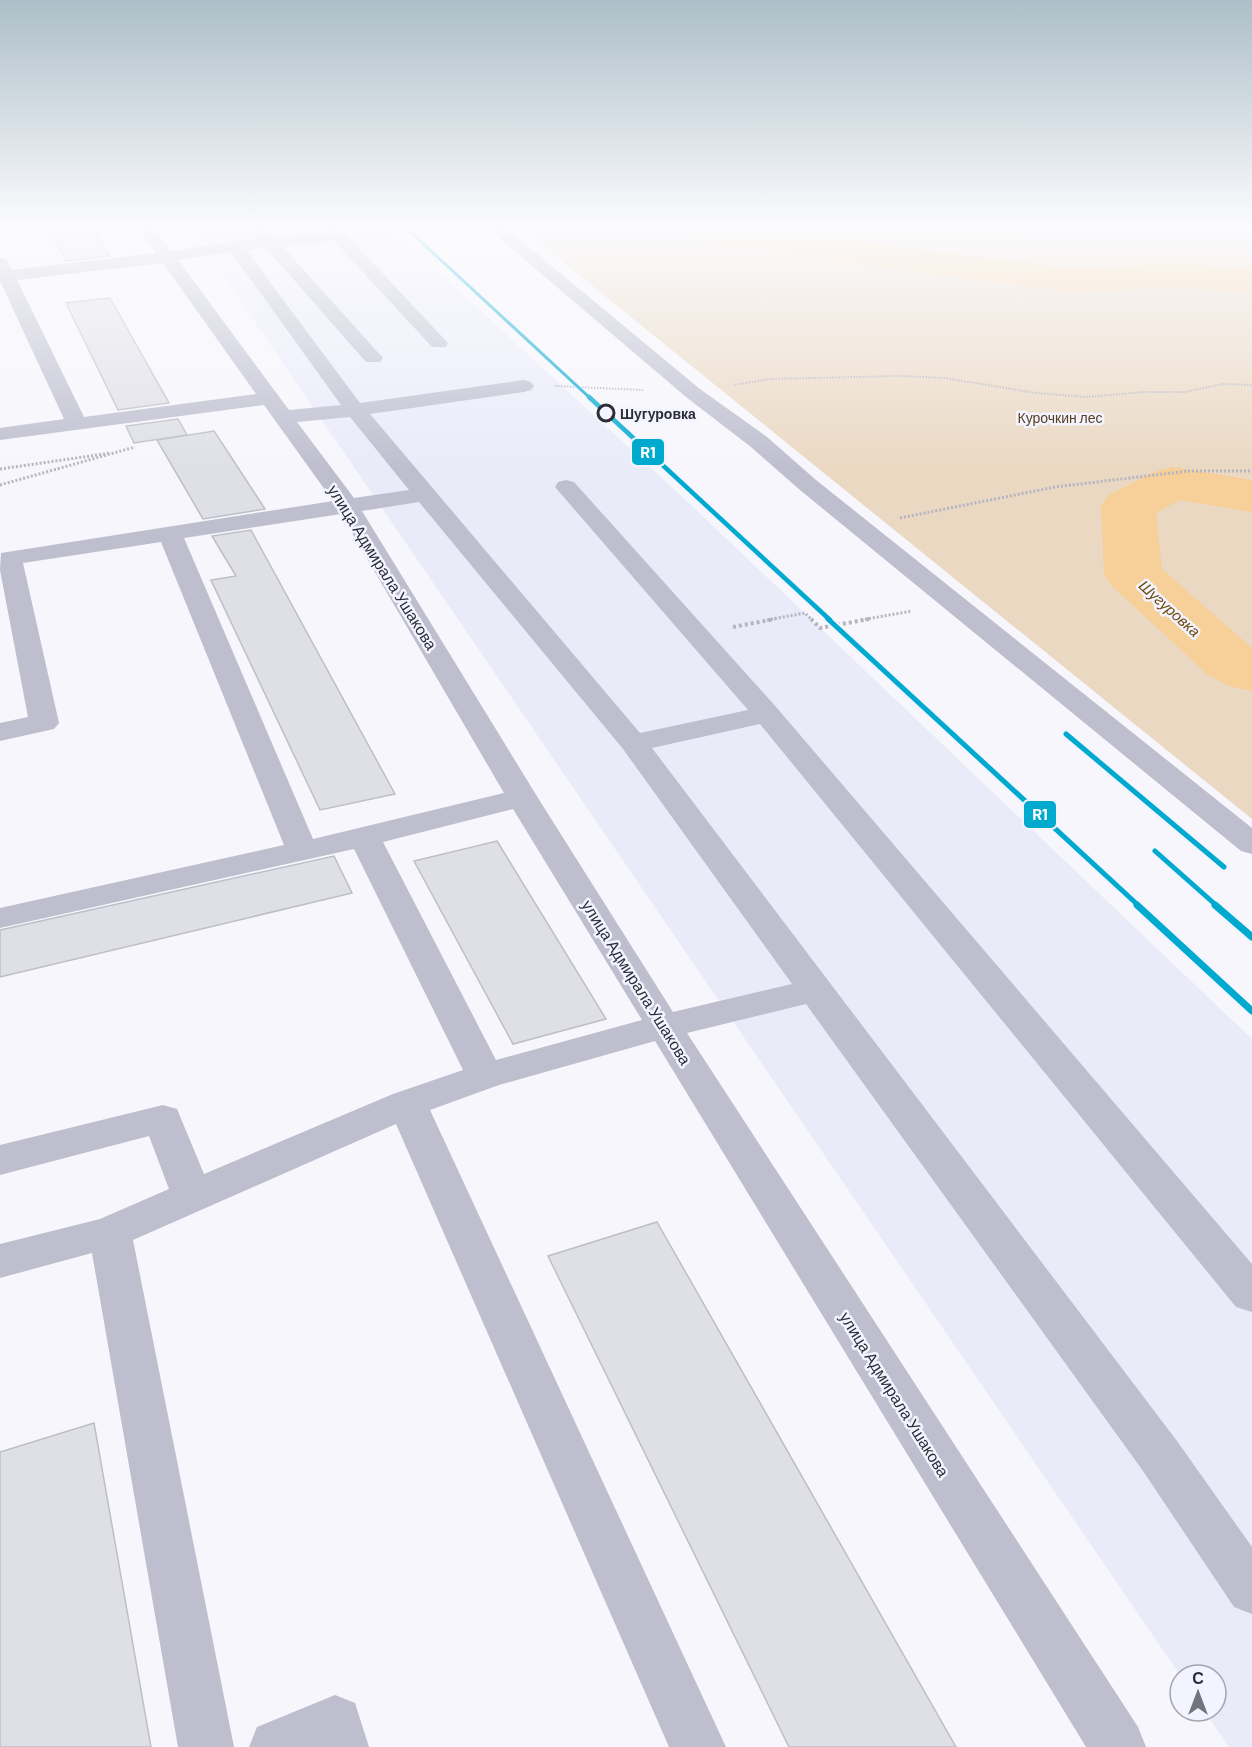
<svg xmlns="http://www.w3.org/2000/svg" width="1252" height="1747" viewBox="0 0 1252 1747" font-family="Barlow,sans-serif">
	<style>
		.built { fill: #eaebf9 }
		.green { fill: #ead8c2 }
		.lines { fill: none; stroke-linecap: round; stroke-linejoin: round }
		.river { fill: #f6cf99; fill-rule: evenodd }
		.building { fill: #dfdfe7; stroke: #bebec6; stroke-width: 1.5 }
		.path-far2 { stroke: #b5b5c1; stroke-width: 2; stroke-dasharray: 1.5 1.5; stroke-linecap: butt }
		.path-far1 { stroke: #b5b5c1; stroke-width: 3; stroke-dasharray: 2 2; stroke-linecap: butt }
		.path { stroke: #b5b5c1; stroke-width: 4; stroke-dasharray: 3 3; stroke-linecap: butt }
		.minor { fill: #bebecf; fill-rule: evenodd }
		.rail-1-far3-casing { stroke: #f3f4ff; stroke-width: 5 }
		.rail-1-far2-casing { stroke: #f3f4ff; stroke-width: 8 }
		.rail-1-far1-casing { stroke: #f3f4ff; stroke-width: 9 }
		.rail-1-casing { stroke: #f3f4ff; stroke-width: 11 }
		.rail-1-far3 { stroke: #00a9ce; stroke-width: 3 }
		.rail-1-far2 { stroke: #00a9ce; stroke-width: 4.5 }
		.rail-1-far1 { stroke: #00a9ce; stroke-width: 5 }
		.rail-1 { stroke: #00a9ce; stroke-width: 7 }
		.stop-dot { fill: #f3f4ff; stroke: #2d2d37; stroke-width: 3 }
		.labels { text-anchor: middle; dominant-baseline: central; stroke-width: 5; stroke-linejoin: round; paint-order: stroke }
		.far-stop-label { font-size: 14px; font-weight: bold; fill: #2d2d37; stroke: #f3f4ff; text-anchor: start }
		.far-park-label { font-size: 14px; fill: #58401f; stroke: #f3f4ff }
		.far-water-label { font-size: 15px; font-style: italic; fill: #6d4909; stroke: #f3f4ff }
		.street-label { font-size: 16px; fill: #2d2d37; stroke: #f3f4ff }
		.line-badge { stroke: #f3f4ff; stroke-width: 2 }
		.badge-label { font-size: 16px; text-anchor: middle; font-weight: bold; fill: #fff }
	</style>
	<rect width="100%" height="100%" fill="#f6f6fc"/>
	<path class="built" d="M 184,225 L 388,225 L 691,505 L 1252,1039 L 1252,1747 L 1229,1747 L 1204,1711 L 1216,1711 L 1216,1675 L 1180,1675 L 200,242 Z"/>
	<path class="green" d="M 517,225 L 1252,225 L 1252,819 Z"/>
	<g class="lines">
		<path class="river" d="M 687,225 L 737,225 L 1069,268 L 1182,263 L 1252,269 L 1252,293 L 1182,287 L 1069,292 L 710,244 L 697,241 Z
			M 1173,467 L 1252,480 L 1252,512 L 1180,500 L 1156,513 L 1162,569 L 1252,648 L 1252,691 L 1229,686 L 1208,675 L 1112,586 L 1104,574 L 1101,506 L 1109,495 L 1154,472 Z"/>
	</g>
	<path class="building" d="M 46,225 L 91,225 L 110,256 L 66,261 Z
		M 110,298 L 169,403 L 118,410 L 66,303 Z
		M 178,419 L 187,435 L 134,443 L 126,426 Z
		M 214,431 L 265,509 L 203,519 L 157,440 Z
		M 251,530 L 395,794 L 320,810 L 211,580 L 236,576 L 212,536 Z
		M 497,841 L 606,1019 L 513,1044 L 414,861 Z
		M 334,856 L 352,893 L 0,977 L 0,930 Z
		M 657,1222 L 956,1747 L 789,1747 L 548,1256 Z
		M 94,1423 L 151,1747 L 0,1747 L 0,1452 Z"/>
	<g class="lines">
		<path class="path-far2" d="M 734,385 L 769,379 L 899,376 L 945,378 L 1036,393 L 1087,397 L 1145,392 L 1185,392 L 1223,384 L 1252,385
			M 555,386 L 643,390"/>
		<path class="path-far1" d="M 0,469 L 111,453
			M 0,485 L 135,447
			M 900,518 L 1055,487 L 1188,471 L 1252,471
			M 767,620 L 805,613 L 812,620
			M 861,620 L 912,611"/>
		<path class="path" d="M 811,619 L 820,628 L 869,619
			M 733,627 L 775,619"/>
		<path class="minor" d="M 136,225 L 152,225 L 171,251 L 257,238 L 252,231 L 260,226 L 266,228 L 273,236 L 326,233 L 320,225 L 337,225 L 448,343 L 446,347 L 432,347 L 334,241 L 282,246 L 383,358 L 380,362 L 366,362 L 265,247 L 246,250 L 360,403 L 524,380 L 531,382 L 534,386 L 531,390 L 524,392 L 370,414 L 640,733 L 748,710 L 555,487 L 558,482 L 566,480 L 574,482 L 777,708 L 1252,1264 L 1252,1312 L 1236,1307 L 760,724 L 652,748 L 1177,1441 L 1252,1547 L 1252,1614 L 1234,1607 L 1143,1471 L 806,1004 L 687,1033 L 1138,1727 L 1146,1747 L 1086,1747 L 655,1041 L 499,1085 L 430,1110 L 726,1747 L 669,1747 L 396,1124 L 133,1240 L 234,1747 L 178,1747 L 92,1253 L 0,1278 L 0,1244 L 100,1219 L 169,1189 L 149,1136 L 0,1175 L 0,1145 L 163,1105 L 177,1109 L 204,1174 L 393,1094 L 463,1070 L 354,849 L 0,928 L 0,908 L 284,845 L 161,542 L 23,563 L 59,723 L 54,729 L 0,741 L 0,723 L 28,717 L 0,570 L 1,553 L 333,501 L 264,405 L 0,440 L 0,428 L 64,419 L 0,281 L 0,258 L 6,259 L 12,270 L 156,253 ZM 231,252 L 341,405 L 289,410 L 178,260 ZM 163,263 L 256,394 L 84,417 L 17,280 ZM 350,417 L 409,490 L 354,498 L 297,422 ZM 419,502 L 623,749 L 792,984 L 673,1012 L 538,798 L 362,511 ZM 341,514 L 504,793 L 313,839 L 184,538 ZM 513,809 L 642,1020 L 496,1060 L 383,842 Z
			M 484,225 L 502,225 L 700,389 L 767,437 L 816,480 L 1252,828 L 1252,854 L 1241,851 L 800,490 L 751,447 L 686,397 Z
			M 335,1695 L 355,1703 L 369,1747 L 249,1747 L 257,1727 Z"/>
		<g class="rail-1-far3-casing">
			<path id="rail-1-far3" d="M 403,225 L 590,398"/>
		</g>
		<g class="rail-1-far2-casing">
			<path id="rail-1-far2" d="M 589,397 L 830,620"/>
		</g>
		<g class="rail-1-far1-casing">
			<path id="rail-1-far1" d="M 828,619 L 1139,906
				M 1066,734 L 1224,867
				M 1155,851 L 1217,906"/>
		</g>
		<g class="rail-1-casing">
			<path id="rail-1" d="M 1137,905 L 1252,1011
				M 1215,905 L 1252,937"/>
		</g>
		<use href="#rail-1-far3" class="rail-1-far3"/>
		<use href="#rail-1-far2" class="rail-1-far2"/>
		<use href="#rail-1-far1" class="rail-1-far1"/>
		<use href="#rail-1" class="rail-1"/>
	</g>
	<linearGradient id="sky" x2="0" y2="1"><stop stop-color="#adbfc8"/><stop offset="0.48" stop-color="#fbfbfe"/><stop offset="1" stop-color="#fbfbfe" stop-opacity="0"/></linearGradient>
	<rect width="1252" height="470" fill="url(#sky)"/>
	<circle class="stop-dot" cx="606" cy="413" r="8"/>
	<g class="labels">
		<g class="far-stop-label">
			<text x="620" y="413">Шугуровка</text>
		</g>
		<g class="far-park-label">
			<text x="1060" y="417">Курочкин лес</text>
		</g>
		<g class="far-water-label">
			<text transform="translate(1170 608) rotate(42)">Шугуровка</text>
		</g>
		<g class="street-label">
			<text transform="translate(383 567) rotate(58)">улица Адмирала Ушакова</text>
			<text transform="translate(637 982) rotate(58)">улица Адмирала Ушакова</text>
			<text transform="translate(895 1394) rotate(58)">улица Адмирала Ушакова</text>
		</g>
	</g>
	<g class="line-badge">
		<rect x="631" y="438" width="34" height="28" rx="6" fill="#00a9ce"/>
		<rect x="1023" y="800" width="34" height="29" rx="6" fill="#00a9ce"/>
	</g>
	<g class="badge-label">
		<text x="648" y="458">R1</text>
		<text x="1040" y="820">R1</text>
	</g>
	<g transform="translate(1198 1693)"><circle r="28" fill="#f3f4ff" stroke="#a4a4af" stroke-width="1.5"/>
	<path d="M0-4.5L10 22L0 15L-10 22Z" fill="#73737c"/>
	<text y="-9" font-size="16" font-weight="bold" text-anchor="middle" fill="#2d2d37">С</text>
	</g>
</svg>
